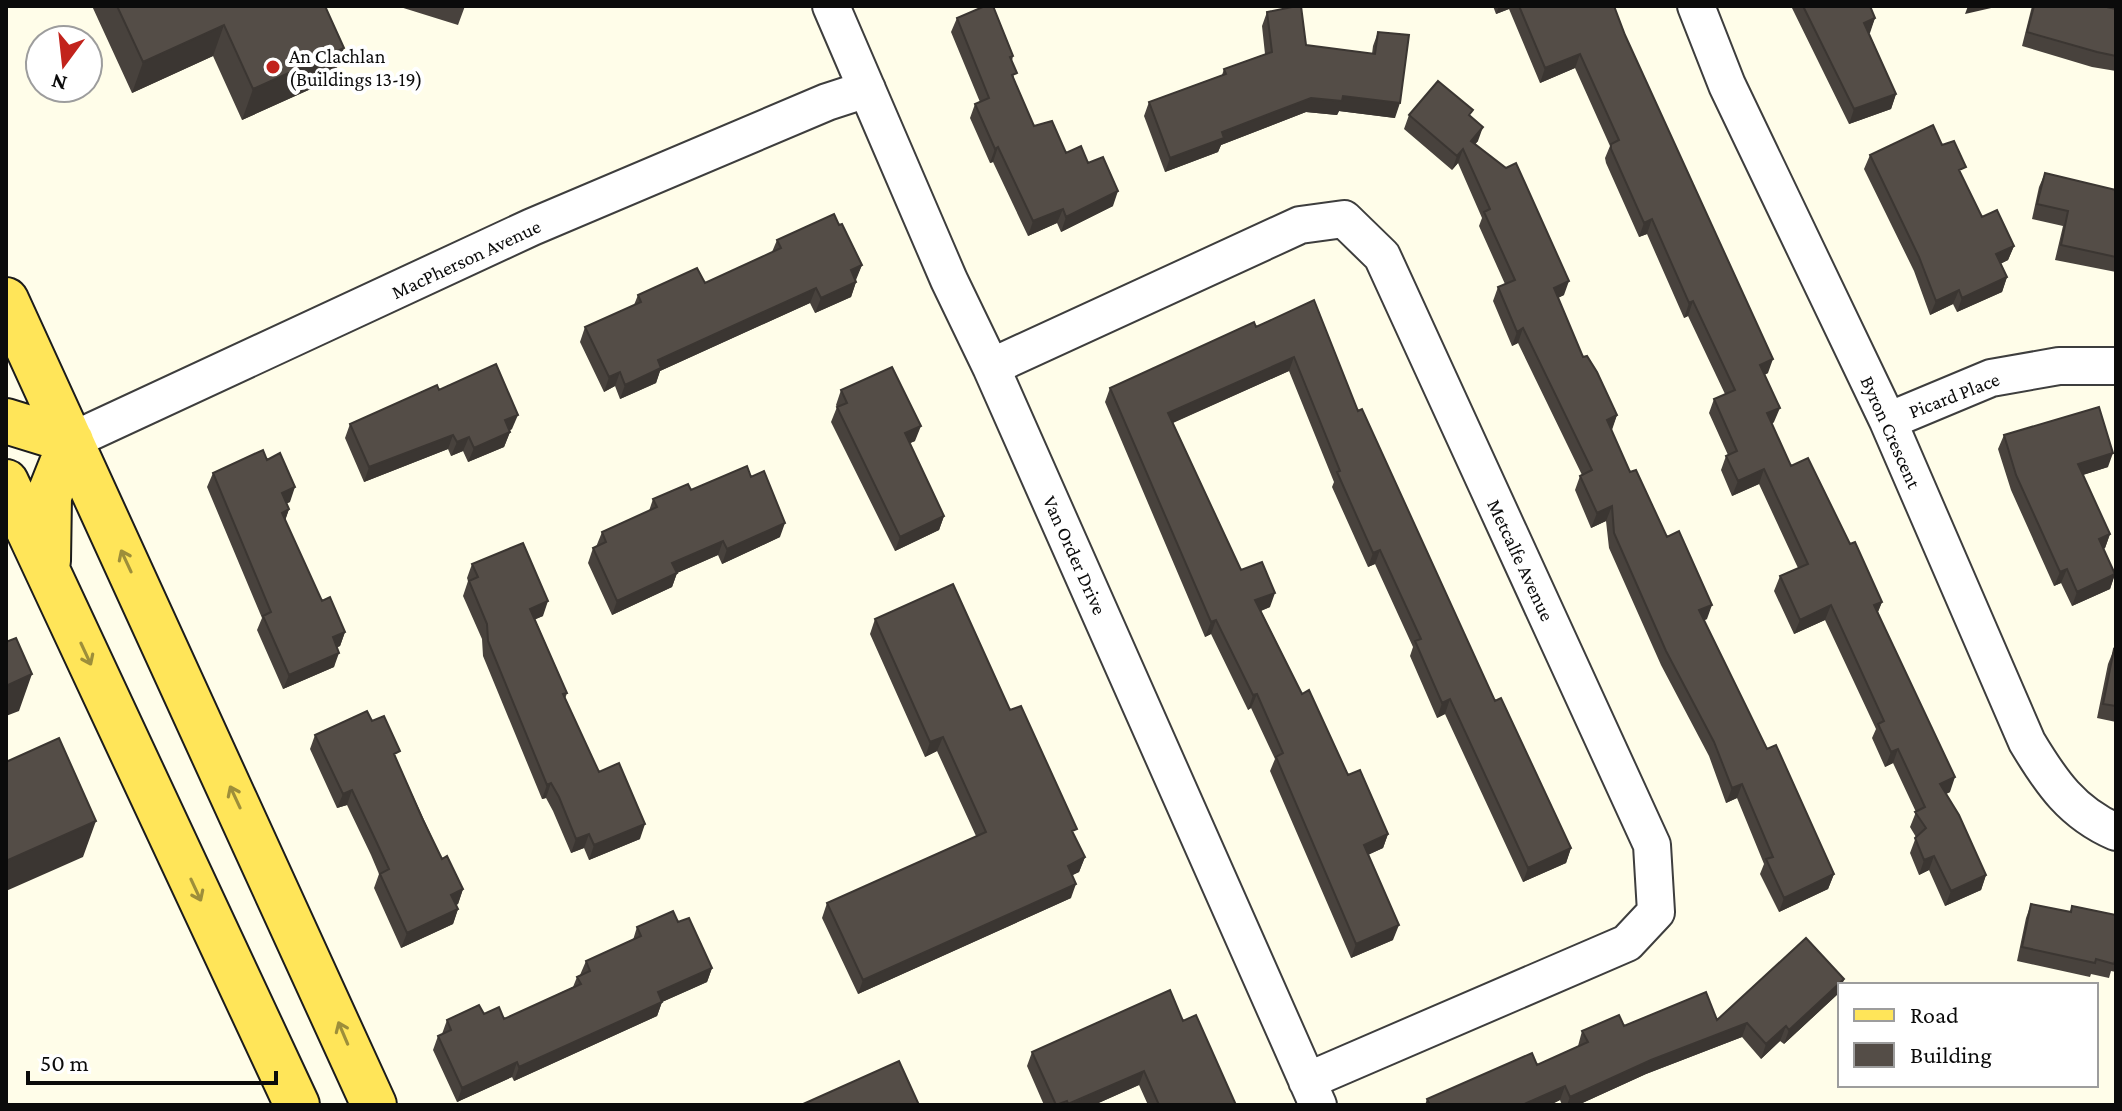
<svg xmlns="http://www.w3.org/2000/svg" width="2122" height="1111" viewBox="0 0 2122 1111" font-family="'Crimson Pro',serif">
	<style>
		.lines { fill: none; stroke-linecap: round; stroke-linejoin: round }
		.street-casing { stroke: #3e3e3e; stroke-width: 40 }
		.primary-casing { stroke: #1c1c1c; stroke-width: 48 }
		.street { stroke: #fff; stroke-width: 36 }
		.primary { stroke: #ffe559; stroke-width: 44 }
		.wall { fill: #48423d }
		.shaded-wall { fill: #3b3632 }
		.building { fill: #544d47; stroke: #3b3632; stroke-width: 2 }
		.oneway { stroke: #9d8e3a }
		.poi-dot { fill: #c2231c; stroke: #fff; stroke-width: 3 }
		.labels { text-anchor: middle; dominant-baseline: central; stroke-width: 8; stroke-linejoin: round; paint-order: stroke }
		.poi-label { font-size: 20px; fill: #0b0b0b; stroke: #fff; text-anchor: start }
		.street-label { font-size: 20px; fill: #0b0b0b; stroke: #fff }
	</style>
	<rect width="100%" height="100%" fill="#fffde9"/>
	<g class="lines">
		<g class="street-casing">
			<path id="street" d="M 831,6 L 949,280 L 991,367 L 1318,1105
				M 1696,6 L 1727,85 L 1888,421 L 2027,742 C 2051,782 2072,813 2116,832
				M 991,367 L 1300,225 L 1344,219 L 1382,256 L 1652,845 L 1656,912 L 1627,943 L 1307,1081
				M 1888,421 L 1991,378 L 2059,366 L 2116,366
				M 71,441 L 532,227 L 827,102 L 867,89"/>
		</g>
		<g class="primary-casing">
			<path id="primary" d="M 6,300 L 374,1105
				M 6,421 L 71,441 L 49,496 L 48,561
				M 6,482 L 297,1105"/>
		</g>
		<use href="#street" class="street"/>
		<use href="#primary" class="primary"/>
	</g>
	<path class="wall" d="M 92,6 L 325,6 L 333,79 L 242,120 L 213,56 L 132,93 Z
		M 397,6 L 465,6 L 458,25 Z
		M 1493,6 L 1614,6 L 1625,35 L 1768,373 L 1764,375 L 1774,422 L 1772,424 L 1791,466 L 1850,544 L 1882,602 L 1878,612 L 1950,792 L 1946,794 L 1986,875 L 1981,890 L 1945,906 L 1929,870 L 1919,875 L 1910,853 L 1916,837 L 1910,827 L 1916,812 L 1893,763 L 1885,767 L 1872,738 L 1876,729 L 1825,620 L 1794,634 L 1774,591 L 1780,576 L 1798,568 L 1759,484 L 1732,496 L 1721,470 L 1726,456 L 1728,455 L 1709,413 L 1714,399 L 1725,394 L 1688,316 L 1684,318 L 1647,234 L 1639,237 L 1606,163 L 1605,158 L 1610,146 L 1575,68 L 1540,83 L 1509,9 L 1496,14 Z
		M 1791,6 L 1870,6 L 1875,18 L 1869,33 L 1896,94 L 1891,109 L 1849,124 Z
		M 2032,6 L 2102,6 L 2116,9 L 2116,71 L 2092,67 L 2022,46 Z
		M 1267,12 L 1306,45 L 1372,54 L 1373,46 L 1378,32 L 1395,118 L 1339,111 L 1337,115 L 1306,112 L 1221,145 L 1218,152 L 1165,172 L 1144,116 L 1149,102 L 1222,75 L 1224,69 L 1265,54 L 1262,26 Z
		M 957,18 L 1013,56 L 1012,61 L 1014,79 L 1034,126 L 1066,153 L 1088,163 L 1113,206 L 1061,232 L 1057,223 L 1028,236 L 993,162 L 990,163 L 970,118 L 975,104 L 980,102 L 951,32 Z
		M 1409,115 L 1470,116 L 1478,141 L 1475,144 L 1564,295 L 1558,298 L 1583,357 L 1617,415 L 1611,430 L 1630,472 L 1667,537 L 1707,619 L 1704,620 L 1767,749 L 1834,874 L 1828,889 L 1779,912 L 1760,874 L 1764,864 L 1737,798 L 1726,803 L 1709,756 L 1661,665 L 1609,548 L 1606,521 L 1591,528 L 1575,490 L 1580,476 L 1582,475 L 1518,343 L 1512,346 L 1493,301 L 1498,287 L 1505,284 L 1479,226 L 1482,218 L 1458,163 L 1452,170 L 1404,129 Z
		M 1942,145 L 1962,176 L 1982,217 L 2014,246 L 2008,260 L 2000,264 L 2007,277 L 2002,292 L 1957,312 L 1953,304 L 1930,315 L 1914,271 L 1864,169 L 1870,155 Z
		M 2045,173 L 2116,206 L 2116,272 L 2055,260 L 2063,226 L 2032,219 L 2039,187 Z
		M 839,225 L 862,265 L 855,280 L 856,282 L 851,297 L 815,313 L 810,303 L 660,371 L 656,383 L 620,399 L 615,386 L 604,392 L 580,342 L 585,327 L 634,305 L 638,295 L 705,283 L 772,252 L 777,240 Z
		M 1314,300 L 1358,411 L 1495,701 L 1571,848 L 1566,863 L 1523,882 L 1445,714 L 1437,718 L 1410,656 L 1413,647 L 1375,564 L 1368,567 L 1332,487 L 1334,482 L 1289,371 L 1173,423 L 1241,570 L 1270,607 L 1261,611 L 1302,694 L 1348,775 L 1388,834 L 1383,848 L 1368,855 L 1393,940 L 1351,958 L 1270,771 L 1275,759 L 1251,708 L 1248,710 L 1211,634 L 1205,637 L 1105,402 L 1110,388 L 1256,327 Z
		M 439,390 L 512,429 L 509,431 L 510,432 L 504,447 L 468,462 L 463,451 L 451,456 L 448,449 L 364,482 L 345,438 L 350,424 Z
		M 841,390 L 915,441 L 910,443 L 944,516 L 939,530 L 895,551 L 831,422 L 837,407 L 836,405 Z
		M 2004,435 L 2108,467 L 2083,475 L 2110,534 L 2105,548 L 2103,549 L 2115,574 L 2110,589 L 2072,606 L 2061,583 L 2054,586 L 2011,490 L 1998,449 Z
		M 213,473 L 290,502 L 286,503 L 289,509 L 285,520 L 322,601 L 345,632 L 340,646 L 337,647 L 334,667 L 283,689 L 257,630 L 262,618 L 207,487 Z
		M 751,477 L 780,537 L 722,564 L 718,555 L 677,573 L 672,587 L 612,615 L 588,563 L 593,548 L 596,547 L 602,532 L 649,511 L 653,499 Z
		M 472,564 L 543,616 L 535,619 L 567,693 L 565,699 L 599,772 L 640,839 L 589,860 L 584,848 L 571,853 L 553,811 L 546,798 L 542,799 L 483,656 L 482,639 L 463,596 L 468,581 L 467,578 Z
		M 875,619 L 1010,710 L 1085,857 L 1079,872 L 1072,875 L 1071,898 L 858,994 L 822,918 L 827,903 L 976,836 L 937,751 L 925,757 L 870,634 Z
		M 2114,649 L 2116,650 L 2116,722 L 2097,718 L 2108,664 Z
		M 372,721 L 397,761 L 442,859 L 463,889 L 458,904 L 456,905 L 458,909 L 453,924 L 401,948 L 374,888 L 379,874 L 371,855 L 347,805 L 337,808 L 310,749 L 315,735 Z
		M 2031,904 L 2070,912 L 2072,906 L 2116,915 L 2116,972 L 2111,971 L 2109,978 L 2091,974 L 2090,977 L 2017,961 L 2026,918 Z
		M 678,922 L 712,968 L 707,982 L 662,1002 L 657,1016 L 514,1081 L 512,1077 L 457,1102 L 433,1050 L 438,1036 L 442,1034 L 447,1020 L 484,1014 L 504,1019 L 573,987 L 577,977 L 580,975 L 586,961 L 633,940 L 637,927 Z
		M 1844,979 L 1842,985 L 1840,985 L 1839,993 L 1784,1044 L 1780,1041 L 1761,1059 L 1742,1037 L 1646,1074 L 1578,1105 L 1562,1105 L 1560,1100 L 1550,1105 L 1425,1105 L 1427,1099 L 1537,1065 L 1578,1046 L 1582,1031 L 1717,1020 Z
		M 1183,1021 L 1236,1105 L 1148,1105 L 1139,1085 L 1094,1105 L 1044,1105 L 1027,1066 L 1032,1052 Z"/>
	<path class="shaded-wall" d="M 1499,6 L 1510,6 L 1509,9 L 1496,14 Z
		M 1968,6 L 2000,6 L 1965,14 Z
		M 1875,18 L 1870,33 L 1859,38 L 1864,23 Z
		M 224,25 L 213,56 L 132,93 L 143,62 Z
		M 344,48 L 333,79 L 242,120 L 253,89 Z
		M 1580,54 L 1575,68 L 1540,83 L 1545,68 Z
		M 1896,94 L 1891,109 L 1849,124 L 1854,109 Z
		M 1343,96 L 1400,103 L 1395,118 L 1339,111 L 1337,115 L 1306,112 L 1221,145 L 1218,152 L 1165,172 L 1170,158 L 1222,132 L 1311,98 Z
		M 1483,127 L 1478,141 L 1465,155 L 1471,141 Z
		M 998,147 L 993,162 L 990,163 L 995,149 Z
		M 1463,149 L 1458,163 L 1452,170 L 1457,156 Z
		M 1118,191 L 1113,206 L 1061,232 L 1066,217 Z
		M 1063,209 L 1057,223 L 1028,236 L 1033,221 Z
		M 1652,219 L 1647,234 L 1639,237 L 1644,223 Z
		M 2014,246 L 2008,260 L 1990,269 L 1996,254 Z
		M 862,265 L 856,280 L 845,285 L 851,270 Z
		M 2007,277 L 2002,292 L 1957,312 L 1962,298 Z
		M 1569,281 L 1564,295 L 1549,302 L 1554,288 Z
		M 856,282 L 851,297 L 815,313 L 821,298 Z
		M 816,288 L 810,303 L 660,371 L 656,383 L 620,399 L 625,385 L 658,360 Z
		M 1959,290 L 1953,304 L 1930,315 L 1936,301 Z
		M 1693,301 L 1688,316 L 1684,318 L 1689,303 Z
		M 1523,328 L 1518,343 L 1512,346 L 1517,332 Z
		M 1294,357 L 1289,371 L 1163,427 L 1168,413 Z
		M 1773,359 L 1768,373 L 1754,380 L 1760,365 Z
		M 620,372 L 615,386 L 604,392 L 609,377 Z
		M 1780,408 L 1774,422 L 1762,428 L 1767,413 Z
		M 518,415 L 512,429 L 499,434 L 505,420 Z
		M 1617,415 L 1612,430 L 1602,435 L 1607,420 Z
		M 921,426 L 915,441 L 899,448 L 905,433 Z
		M 510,432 L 504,447 L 468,462 L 474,448 Z
		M 453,435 L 448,449 L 364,482 L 369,467 Z
		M 469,437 L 463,451 L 451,456 L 457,442 Z
		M 2113,453 L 2108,467 L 2073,478 L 2078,464 Z
		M 1764,469 L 1759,484 L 1732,496 L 1738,481 Z
		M 295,487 L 290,502 L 277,508 L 282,493 Z
		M 1612,506 L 1606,521 L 1591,528 L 1597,513 Z
		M 289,509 L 284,524 L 282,513 Z
		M 944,516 L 939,530 L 895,551 L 900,537 Z
		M 785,523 L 780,537 L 722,564 L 727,549 Z
		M 2110,534 L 2105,548 L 2094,554 L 2099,539 Z
		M 723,541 L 718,555 L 677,573 L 672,587 L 612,615 L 617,601 L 672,563 Z
		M 1380,550 L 1375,564 L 1368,567 L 1373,553 Z
		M 2067,569 L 2061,583 L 2054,586 L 2060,572 Z
		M 2115,574 L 2110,589 L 2072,606 L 2077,592 Z
		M 1275,593 L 1270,607 L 1250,615 L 1255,600 Z
		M 548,601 L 543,616 L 525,624 L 530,609 Z
		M 1882,602 L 1876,616 L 1874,605 Z
		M 1712,605 L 1707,619 L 1694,625 L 1699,610 Z
		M 1831,605 L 1825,620 L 1794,634 L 1800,620 Z
		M 1216,620 L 1211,634 L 1205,637 L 1211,622 Z
		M 345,632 L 340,646 L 328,652 L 333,637 Z
		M 339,653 L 334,667 L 283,689 L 289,675 Z
		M 32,674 L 19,711 L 6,716 L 6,686 Z
		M 1257,694 L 1251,708 L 1248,710 L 1253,695 Z
		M 1450,699 L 1445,714 L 1437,718 L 1442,703 Z
		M 943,737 L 937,751 L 925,757 L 930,742 Z
		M 1898,749 L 1893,763 L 1885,767 L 1891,752 Z
		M 1955,777 L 1950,792 L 1935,799 L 1940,784 Z
		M 551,783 L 546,798 L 542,799 L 547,785 Z
		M 1742,784 L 1737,798 L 1726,803 L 1732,788 Z
		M 352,790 L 347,805 L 337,808 L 343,794 Z
		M 96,821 L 83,857 L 6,891 L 6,861 Z
		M 645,824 L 640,839 L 589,860 L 594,845 Z
		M 589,834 L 584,848 L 571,853 L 576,839 Z
		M 1388,834 L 1383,848 L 1358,859 L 1364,845 Z
		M 1571,848 L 1566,863 L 1523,882 L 1528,868 Z
		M 1934,856 L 1929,870 L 1919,875 L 1924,860 Z
		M 1085,857 L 1079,872 L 1063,880 L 1068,866 Z
		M 1834,874 L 1828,889 L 1779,912 L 1784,898 Z
		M 1986,875 L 1981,890 L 1945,906 L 1951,891 Z
		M 1076,884 L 1071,898 L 858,994 L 863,980 Z
		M 463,889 L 458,904 L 446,909 L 451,895 Z
		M 458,909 L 453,924 L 401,948 L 407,933 Z
		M 1399,925 L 1393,940 L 1351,958 L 1356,944 Z
		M 712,968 L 707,982 L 662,1002 L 657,1016 L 514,1081 L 519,1067 L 658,992 Z
		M 1844,979 L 1842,985 L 1840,985 L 1839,993 L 1784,1044 L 1789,1030 Z
		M 1747,1023 L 1742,1037 L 1646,1074 L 1578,1105 L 1567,1105 L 1570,1097 L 1651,1060 Z
		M 1786,1026 L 1780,1041 L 1761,1059 L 1766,1044 Z
		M 517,1062 L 512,1077 L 457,1102 L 462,1088 Z
		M 1144,1071 L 1139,1085 L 1094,1105 L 1068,1105 Z
		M 1565,1086 L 1560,1100 L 1550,1105 L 1522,1105 Z"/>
	<path class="building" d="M 117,6 L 325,6 L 344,48 L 253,89 L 224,25 L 143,62 Z
		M 985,6 L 993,6 L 1013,56 L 1010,57 L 1017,73 L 1012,75 L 1034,126 L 1052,121 L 1066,153 L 1081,146 L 1088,163 L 1103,157 L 1118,191 L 1066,217 L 1063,209 L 1033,221 L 998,147 L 995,149 L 975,104 L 989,98 L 957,18 Z
		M 1297,6 L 1301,6 L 1306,45 L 1375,54 L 1378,32 L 1409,35 L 1400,103 L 1343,96 L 1342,101 L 1311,98 L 1222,132 L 1224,138 L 1170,158 L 1149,102 L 1226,74 L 1224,69 L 1272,52 L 1267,12 Z
		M 1519,6 L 1614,6 L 1625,35 L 1773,359 L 1760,365 L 1780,408 L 1767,413 L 1791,466 L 1808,458 L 1850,544 L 1855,542 L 1882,602 L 1874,605 L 1955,777 L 1940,784 L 1959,815 L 1986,875 L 1951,891 L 1934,856 L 1924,860 L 1915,838 L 1926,828 L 1915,812 L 1925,807 L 1898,749 L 1891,752 L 1878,724 L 1884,721 L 1831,605 L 1800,620 L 1780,576 L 1808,564 L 1764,469 L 1738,481 L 1726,456 L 1737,451 L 1714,399 L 1735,390 L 1693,301 L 1689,303 L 1652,219 L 1644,223 L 1611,149 L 1611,144 L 1619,140 L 1580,54 L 1545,68 Z
		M 1803,6 L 1870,6 L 1875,18 L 1864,23 L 1896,94 L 1854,109 Z
		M 2034,6 L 2102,6 L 2116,9 L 2116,56 L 2097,52 L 2027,32 Z
		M 1438,81 L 1473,110 L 1469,115 L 1483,127 L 1471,141 L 1506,168 L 1516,163 L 1569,281 L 1554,288 L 1583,357 L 1587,356 L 1597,372 L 1617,415 L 1607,420 L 1630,472 L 1636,470 L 1667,537 L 1679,531 L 1712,605 L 1699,610 L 1767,749 L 1776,745 L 1834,874 L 1784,898 L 1766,859 L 1773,857 L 1742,784 L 1732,788 L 1714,742 L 1666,651 L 1614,533 L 1612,506 L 1597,513 L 1580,476 L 1592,470 L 1523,328 L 1517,332 L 1498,287 L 1515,280 L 1484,212 L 1490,209 L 1463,149 L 1457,156 L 1409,115 Z
		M 1933,125 L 1942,145 L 1954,141 L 1966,167 L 1959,170 L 1982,217 L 1997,210 L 2014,246 L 1996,254 L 2007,277 L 1962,298 L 1959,290 L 1936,301 L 1919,257 L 1870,155 Z
		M 2045,173 L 2116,190 L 2116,257 L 2061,245 L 2068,211 L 2037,204 Z
		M 834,214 L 839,225 L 842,224 L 862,265 L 851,270 L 856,282 L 821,298 L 816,288 L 658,360 L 661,368 L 625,385 L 620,372 L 609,377 L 585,327 L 641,302 L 638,295 L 697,268 L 705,283 L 781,248 L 777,240 Z
		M 1314,300 L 1358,411 L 1362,409 L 1495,701 L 1501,698 L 1571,848 L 1528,868 L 1450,699 L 1442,703 L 1415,641 L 1421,639 L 1380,550 L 1373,553 L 1337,472 L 1340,471 L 1294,357 L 1168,413 L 1241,570 L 1262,562 L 1275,593 L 1255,600 L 1302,694 L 1309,690 L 1348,775 L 1360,770 L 1388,834 L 1364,845 L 1399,925 L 1356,944 L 1276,757 L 1283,753 L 1257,694 L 1253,695 L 1216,620 L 1211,622 L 1110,388 L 1254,322 L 1256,327 Z
		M 496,364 L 518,415 L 505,420 L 510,432 L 474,448 L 469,437 L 457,442 L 453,435 L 369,467 L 350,424 L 437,385 L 439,390 Z
		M 892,367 L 921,426 L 905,433 L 944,516 L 900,537 L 837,407 L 847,403 L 841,390 Z
		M 2099,407 L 2113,453 L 2078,464 L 2110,534 L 2099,539 L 2115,574 L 2077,592 L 2067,569 L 2060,572 L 2016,475 L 2004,435 Z
		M 263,450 L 267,460 L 280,453 L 295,487 L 282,493 L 289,509 L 282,513 L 322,601 L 330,597 L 345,632 L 333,637 L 339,653 L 289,675 L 263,616 L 271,612 L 213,473 Z
		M 747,466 L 751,477 L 764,471 L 785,523 L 727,549 L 723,541 L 672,563 L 677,573 L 617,601 L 593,548 L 606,542 L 602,532 L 657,507 L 653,499 L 688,484 L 691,490 Z
		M 523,543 L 548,601 L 530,609 L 567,693 L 563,694 L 599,772 L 619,763 L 645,824 L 594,845 L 589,834 L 576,839 L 559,797 L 551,783 L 547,785 L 488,641 L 487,624 L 469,581 L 478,577 L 472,564 Z
		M 953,584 L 1010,710 L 1021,706 L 1077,829 L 1072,831 L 1085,857 L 1068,866 L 1076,884 L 863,980 L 827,903 L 986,832 L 943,737 L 930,742 L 875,619 Z
		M 16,638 L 32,674 L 6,686 L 6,642 Z
		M 2114,649 L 2116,650 L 2116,706 L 2103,704 Z
		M 367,711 L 372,721 L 384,716 L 400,751 L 394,754 L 423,820 L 442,859 L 447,856 L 463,889 L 451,895 L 458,909 L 407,933 L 380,874 L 389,869 L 376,841 L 352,790 L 343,794 L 315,735 Z
		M 59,738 L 96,821 L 6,861 L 6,762 Z
		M 2031,904 L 2071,912 L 2072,906 L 2116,915 L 2116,957 L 2114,964 L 2096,959 L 2095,963 L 2022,947 Z
		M 673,911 L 678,922 L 689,918 L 712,968 L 658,992 L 662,1002 L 519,1067 L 517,1062 L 462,1088 L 438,1036 L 451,1030 L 447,1020 L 479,1005 L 484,1014 L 499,1007 L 504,1019 L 581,984 L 577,977 L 590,971 L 586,961 L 641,936 L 637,927 Z
		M 1806,938 L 1844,979 L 1789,1030 L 1786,1026 L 1766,1044 L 1747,1023 L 1651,1060 L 1570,1097 L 1565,1086 L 1522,1105 L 1430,1105 L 1427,1099 L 1532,1053 L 1537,1065 L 1588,1042 L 1582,1031 L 1619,1015 L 1624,1026 L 1706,992 L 1717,1020 Z
		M 1170,990 L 1183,1021 L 1196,1015 L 1236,1105 L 1159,1105 L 1144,1071 L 1068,1104 L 1067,1101 L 1056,1105 L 1032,1052 Z
		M 899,1061 L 919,1105 L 801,1105 Z"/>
	<defs><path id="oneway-shaft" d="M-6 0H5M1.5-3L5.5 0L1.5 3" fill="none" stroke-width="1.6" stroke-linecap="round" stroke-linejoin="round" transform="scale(2)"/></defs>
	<g class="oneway">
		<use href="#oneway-shaft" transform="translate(126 561) rotate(-115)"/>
		<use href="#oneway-shaft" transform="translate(86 654) rotate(65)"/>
		<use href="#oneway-shaft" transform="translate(235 797) rotate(-115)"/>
		<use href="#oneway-shaft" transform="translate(196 890) rotate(65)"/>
		<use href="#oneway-shaft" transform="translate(343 1033) rotate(-113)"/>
	</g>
	<circle class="poi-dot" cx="273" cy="67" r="8"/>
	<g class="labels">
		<g class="poi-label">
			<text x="289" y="56">An Clachlan<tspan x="289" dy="23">(Buildings 13-19)</tspan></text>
		</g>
		<g class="street-label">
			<text transform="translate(466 259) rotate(-25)">MacPherson Avenue</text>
			<text transform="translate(1954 395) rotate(-21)">Picard Place</text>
			<text transform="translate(1891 432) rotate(66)">Byron Crescent</text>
			<text transform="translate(1075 555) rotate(66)">Van Order Drive</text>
			<text transform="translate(1521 560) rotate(65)">Metcalfe Avenue</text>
		</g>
	</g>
	<rect width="2122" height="1111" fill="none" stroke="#0b0b0b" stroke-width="16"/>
	<rect x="1838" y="983" width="260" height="104" fill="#ffffff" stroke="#9d9d9d" stroke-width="2"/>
	<rect x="1854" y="1009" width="40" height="12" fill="#ffe559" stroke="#9d9d9d" stroke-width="2"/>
	<text x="1910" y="1023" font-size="24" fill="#0b0b0b">Road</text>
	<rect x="1854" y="1043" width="40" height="24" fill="#544d47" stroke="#9d9d9d" stroke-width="2"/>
	<text x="1910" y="1063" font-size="24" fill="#0b0b0b">Building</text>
	<g transform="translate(64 64) rotate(195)"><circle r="38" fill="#ffffff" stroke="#9d9d9d" stroke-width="2"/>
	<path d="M0-6L14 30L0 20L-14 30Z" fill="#c2231c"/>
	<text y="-12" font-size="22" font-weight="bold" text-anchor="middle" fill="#0b0b0b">N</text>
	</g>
	<path d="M28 1071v12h248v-12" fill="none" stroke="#0b0b0b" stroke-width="4"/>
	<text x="40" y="1071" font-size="24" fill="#0b0b0b" stroke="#ffffff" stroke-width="6" paint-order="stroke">50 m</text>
</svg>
